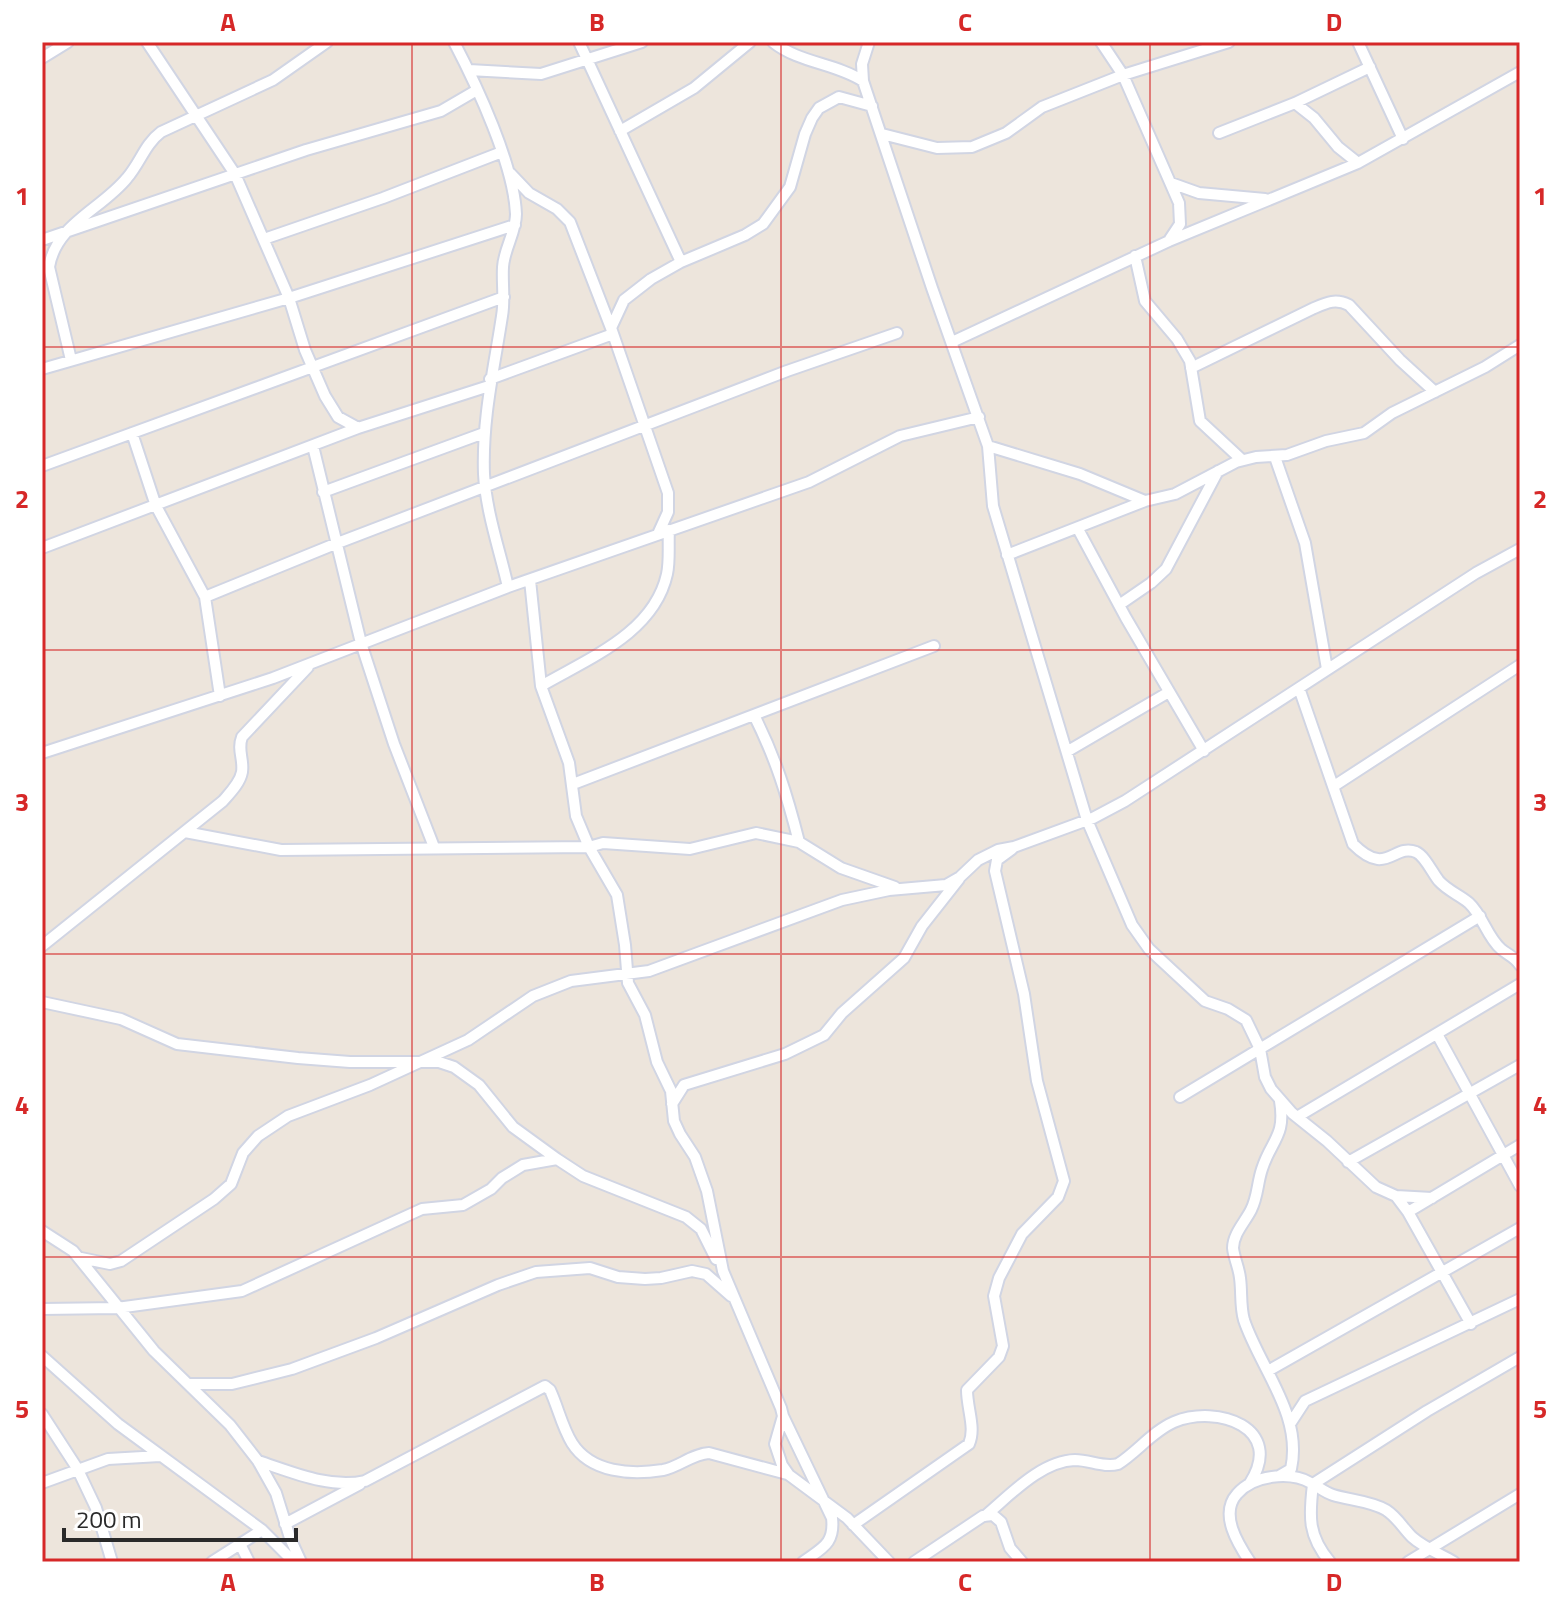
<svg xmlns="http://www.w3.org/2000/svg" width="1562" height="1604" viewBox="0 0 1562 1604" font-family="'Titillium Web',sans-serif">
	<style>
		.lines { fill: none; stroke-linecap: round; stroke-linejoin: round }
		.minor-casing { stroke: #d1d5e3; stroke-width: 14 }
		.minor { stroke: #fff; stroke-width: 10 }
		.grid { fill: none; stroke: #d62828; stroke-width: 2; stroke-opacity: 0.55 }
		.neatline { fill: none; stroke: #d62828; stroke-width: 3 }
		.grid-label { font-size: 26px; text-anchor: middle; font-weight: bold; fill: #d62828 }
	</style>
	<rect width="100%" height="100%" fill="#ede5dc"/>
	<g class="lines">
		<g class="minor-casing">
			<path id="minor" d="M 147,42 L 235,174 L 289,298 L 305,350 L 325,396 L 338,417 L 358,428
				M 454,42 C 477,86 514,165 516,214 C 516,232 504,249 503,267 C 502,284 505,300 502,316 C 494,369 482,419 484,474 C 486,512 500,551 508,587
				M 579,42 L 681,262
				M 773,42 C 799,63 835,63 863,81
				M 869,42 L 862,64 L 863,81 L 932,288 L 988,446 L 993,506 L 1087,820 L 1132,925 L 1149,949 L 1205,1001 L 1228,1009 L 1246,1020 L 1260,1049 L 1265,1077 L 1271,1089 L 1292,1113 L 1327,1141 L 1376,1187 L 1396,1196 L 1432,1198
				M 1101,42 L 1123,75 L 1179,203 L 1180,224 L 1170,239
				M 1358,42 L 1403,139
				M 42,58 L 68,42
				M 469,70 L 541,74 L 642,42
				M 1295,103 L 1314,118 L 1338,147 L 1358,163
				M 620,131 L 694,88 L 750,42
				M 1219,133 L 1295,103 L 1370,67
				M 882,134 L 937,148 L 972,147 L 1006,133 L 1042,107 L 1123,75 L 1229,42
				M 510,173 L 529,193 L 557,209 L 570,222 L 611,328 L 668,493 L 668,512 L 658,534
				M 1171,183 L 1199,193 L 1265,199
				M 264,239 L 383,198 L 502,152
				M 42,240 L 306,150 L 441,111 L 477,90
				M 1135,256 L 1145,301 L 1177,339 L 1190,361 L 1200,421 L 1242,460
				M 611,328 L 624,300 L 651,279 L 681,262 L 745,235 L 763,224 L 790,187 L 805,134 L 812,118 L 819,108 L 839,97 L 872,106
				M 952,342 L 1169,241 L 1358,163 L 1520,72
				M 71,360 L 49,267 C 56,224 102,209 127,178 C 140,163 145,144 161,132 L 273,80 L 327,42
				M 1191,368 L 1312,309 C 1326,303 1335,298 1349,305 L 1400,360 L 1435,392
				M 42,369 L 289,298 L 515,225
				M 490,379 L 613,334
				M 132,433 L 156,506 L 205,597 L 220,696
				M 313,446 L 361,643 L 394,744 L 434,847
				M 988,446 L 1080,474 L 1145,501
				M 1275,457 L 1305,543 L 1327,669
				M 42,466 L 504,297
				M 323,492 L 484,433
				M 1078,529 L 1126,618 L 1204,751
				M 42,548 L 358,428 L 489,386
				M 1007,555 L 1145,501 L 1175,494 L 1236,462 L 1256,457 L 1287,455 L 1326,441 L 1364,433 L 1392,413 L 1485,367 L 1520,345
				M 530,580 L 541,686 L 569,763 L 576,816 L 589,847 L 617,895 L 625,945 L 628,983 L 645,1015 L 657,1062 L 671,1091 L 674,1121 L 680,1134 L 695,1157 L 707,1191 L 723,1271 L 781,1408 L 783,1416 L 775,1444 L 782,1465 L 789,1475 L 847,1518 L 889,1562
				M 205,597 L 335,544 L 787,371 L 897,333
				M 1119,605 L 1151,583 L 1166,569 L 1218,471
				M 541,686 C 589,658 654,633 667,574 C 670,560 668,544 669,530
				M 1299,688 L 1353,844 C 1387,878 1393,843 1416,852 C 1425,856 1433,874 1439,881 C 1448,891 1460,895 1469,903 C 1483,916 1487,937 1501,949 C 1508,955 1515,957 1520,965
				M 754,715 C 776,759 787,795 799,842
				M 1068,751 L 1169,692
				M 42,753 L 273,678 L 508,587 L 809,482 L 900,436 L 979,417
				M 573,784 L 934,646
				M 1334,786 L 1520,665
				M 185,832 L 281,850 L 589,847 L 603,843 L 690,849 L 756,833 L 799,842 L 841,868 L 895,887
				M 42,946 L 223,801 C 230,793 240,783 242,772 C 244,759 237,750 242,737 L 308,667
				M 42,1002 L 121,1019 L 177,1044 L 298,1058 L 350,1062 L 439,1062 L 454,1067 L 479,1085 L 513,1127 L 557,1159 L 583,1176 L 686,1217 L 701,1229 L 716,1259
				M 1437,1034 L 1520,1186
				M 1180,1097 L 1480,916
				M 672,1104 L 684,1085 L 785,1054 L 824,1035 L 842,1013 L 904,958 L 922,926 L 959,879
				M 1297,1117 L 1520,984
				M 1348,1162 L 1520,1065
				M 1396,1196 L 1408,1212 L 1471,1324
				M 1408,1212 L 1520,1145
				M 42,1231 L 73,1251 L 154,1351 L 230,1425 L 258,1461 L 276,1493 L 290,1538 L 301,1562
				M 81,1258 L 110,1264 L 121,1261 L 214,1199 L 231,1184 L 243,1153 L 258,1136 L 288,1116 L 370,1085 L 468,1040 L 533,996 L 571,981 L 649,971 L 842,900 L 889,890 L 946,885 L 960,877 L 978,860 L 998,850 L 1014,847 L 1093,818 L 1125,801 L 1476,573 L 1520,549
				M 42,1309 L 117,1308 L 242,1291 L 422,1209 L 463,1205 L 491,1189 L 502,1178 L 523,1165 L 557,1159
				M 42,1356 L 118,1424 L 262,1530 L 294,1562
				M 1268,1371 L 1520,1228
				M 188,1384 L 232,1384 L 292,1369 L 376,1338 L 498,1285 L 536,1272 L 590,1268 L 618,1277 L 645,1279 L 661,1278 L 692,1271 L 706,1274 L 731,1296
				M 42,1414 L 77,1468 L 96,1508 L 112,1562
				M 783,1416 L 832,1518 C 835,1544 822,1548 803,1562
				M 1290,1424 L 1305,1401 L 1520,1299
				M 258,1461 C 292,1472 330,1489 365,1481 L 545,1386 L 550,1390 C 558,1407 562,1427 572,1443 C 591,1473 631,1475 663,1470 C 679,1467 692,1454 709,1453 L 787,1474
				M 1279,1476 L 1291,1469 C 1303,1415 1260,1368 1244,1320 C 1240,1306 1242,1292 1240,1278 C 1239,1268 1234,1258 1233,1248 C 1233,1234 1245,1222 1251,1210 C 1258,1196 1257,1184 1262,1169 C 1271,1140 1286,1137 1280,1101
				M 42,1483 L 108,1459 L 160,1456
				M 985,1516 C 1010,1495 1041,1461 1075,1460 C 1090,1460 1104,1468 1118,1464 C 1137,1452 1153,1431 1174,1422 C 1218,1404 1285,1428 1250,1483
				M 285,1524 L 360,1484
				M 853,1525 L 969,1444 C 976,1428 967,1409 967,1390 L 999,1357 L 1003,1346 L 994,1296 L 999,1278 L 1022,1234 L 1058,1197 L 1064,1181 L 1037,1081 L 1024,994 L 995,871 L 997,860 L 1012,849
				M 240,1544 L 249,1562
				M 212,1562 L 262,1530
				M 914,1562 L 983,1516 L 993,1515 L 1001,1522 L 1010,1548 L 1022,1562
				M 1250,1562 C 1238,1544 1219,1514 1237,1494 C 1253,1475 1290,1471 1311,1483 C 1319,1487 1324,1492 1333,1495 C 1349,1500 1371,1501 1386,1510 C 1397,1517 1403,1528 1412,1537 C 1423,1547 1440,1554 1454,1562
				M 1330,1562 C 1308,1536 1309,1517 1313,1484 L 1427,1411 L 1520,1357
				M 1408,1562 L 1520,1494"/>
		</g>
		<use href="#minor" class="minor"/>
	</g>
	<path class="grid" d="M 412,42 L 412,1562M 781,42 L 781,1562M 1150,42 L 1150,1562M 42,347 L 1520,347M 42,650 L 1520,650M 42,954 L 1520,954M 42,1257 L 1520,1257"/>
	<rect width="1562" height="1604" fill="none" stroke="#ffffff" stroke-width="88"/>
	<path d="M64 1528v12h232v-12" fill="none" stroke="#2a2a2a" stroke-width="4"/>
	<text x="76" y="1528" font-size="24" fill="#2a2a2a" stroke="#ffffff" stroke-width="6" paint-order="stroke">200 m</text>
	<rect x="44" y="44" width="1474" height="1516" class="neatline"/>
	<g class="grid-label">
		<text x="228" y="31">A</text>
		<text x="597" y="31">B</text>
		<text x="965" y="31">C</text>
		<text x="1334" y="31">D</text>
		<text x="22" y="205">1</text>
		<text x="1540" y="205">1</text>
		<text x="22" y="508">2</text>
		<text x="1540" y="508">2</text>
		<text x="22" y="811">3</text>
		<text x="1540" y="811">3</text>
		<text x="22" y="1114">4</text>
		<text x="1540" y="1114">4</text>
		<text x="22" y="1418">5</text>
		<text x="1540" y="1418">5</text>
		<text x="228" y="1591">A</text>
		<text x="597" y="1591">B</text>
		<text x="965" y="1591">C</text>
		<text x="1334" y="1591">D</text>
	</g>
</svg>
